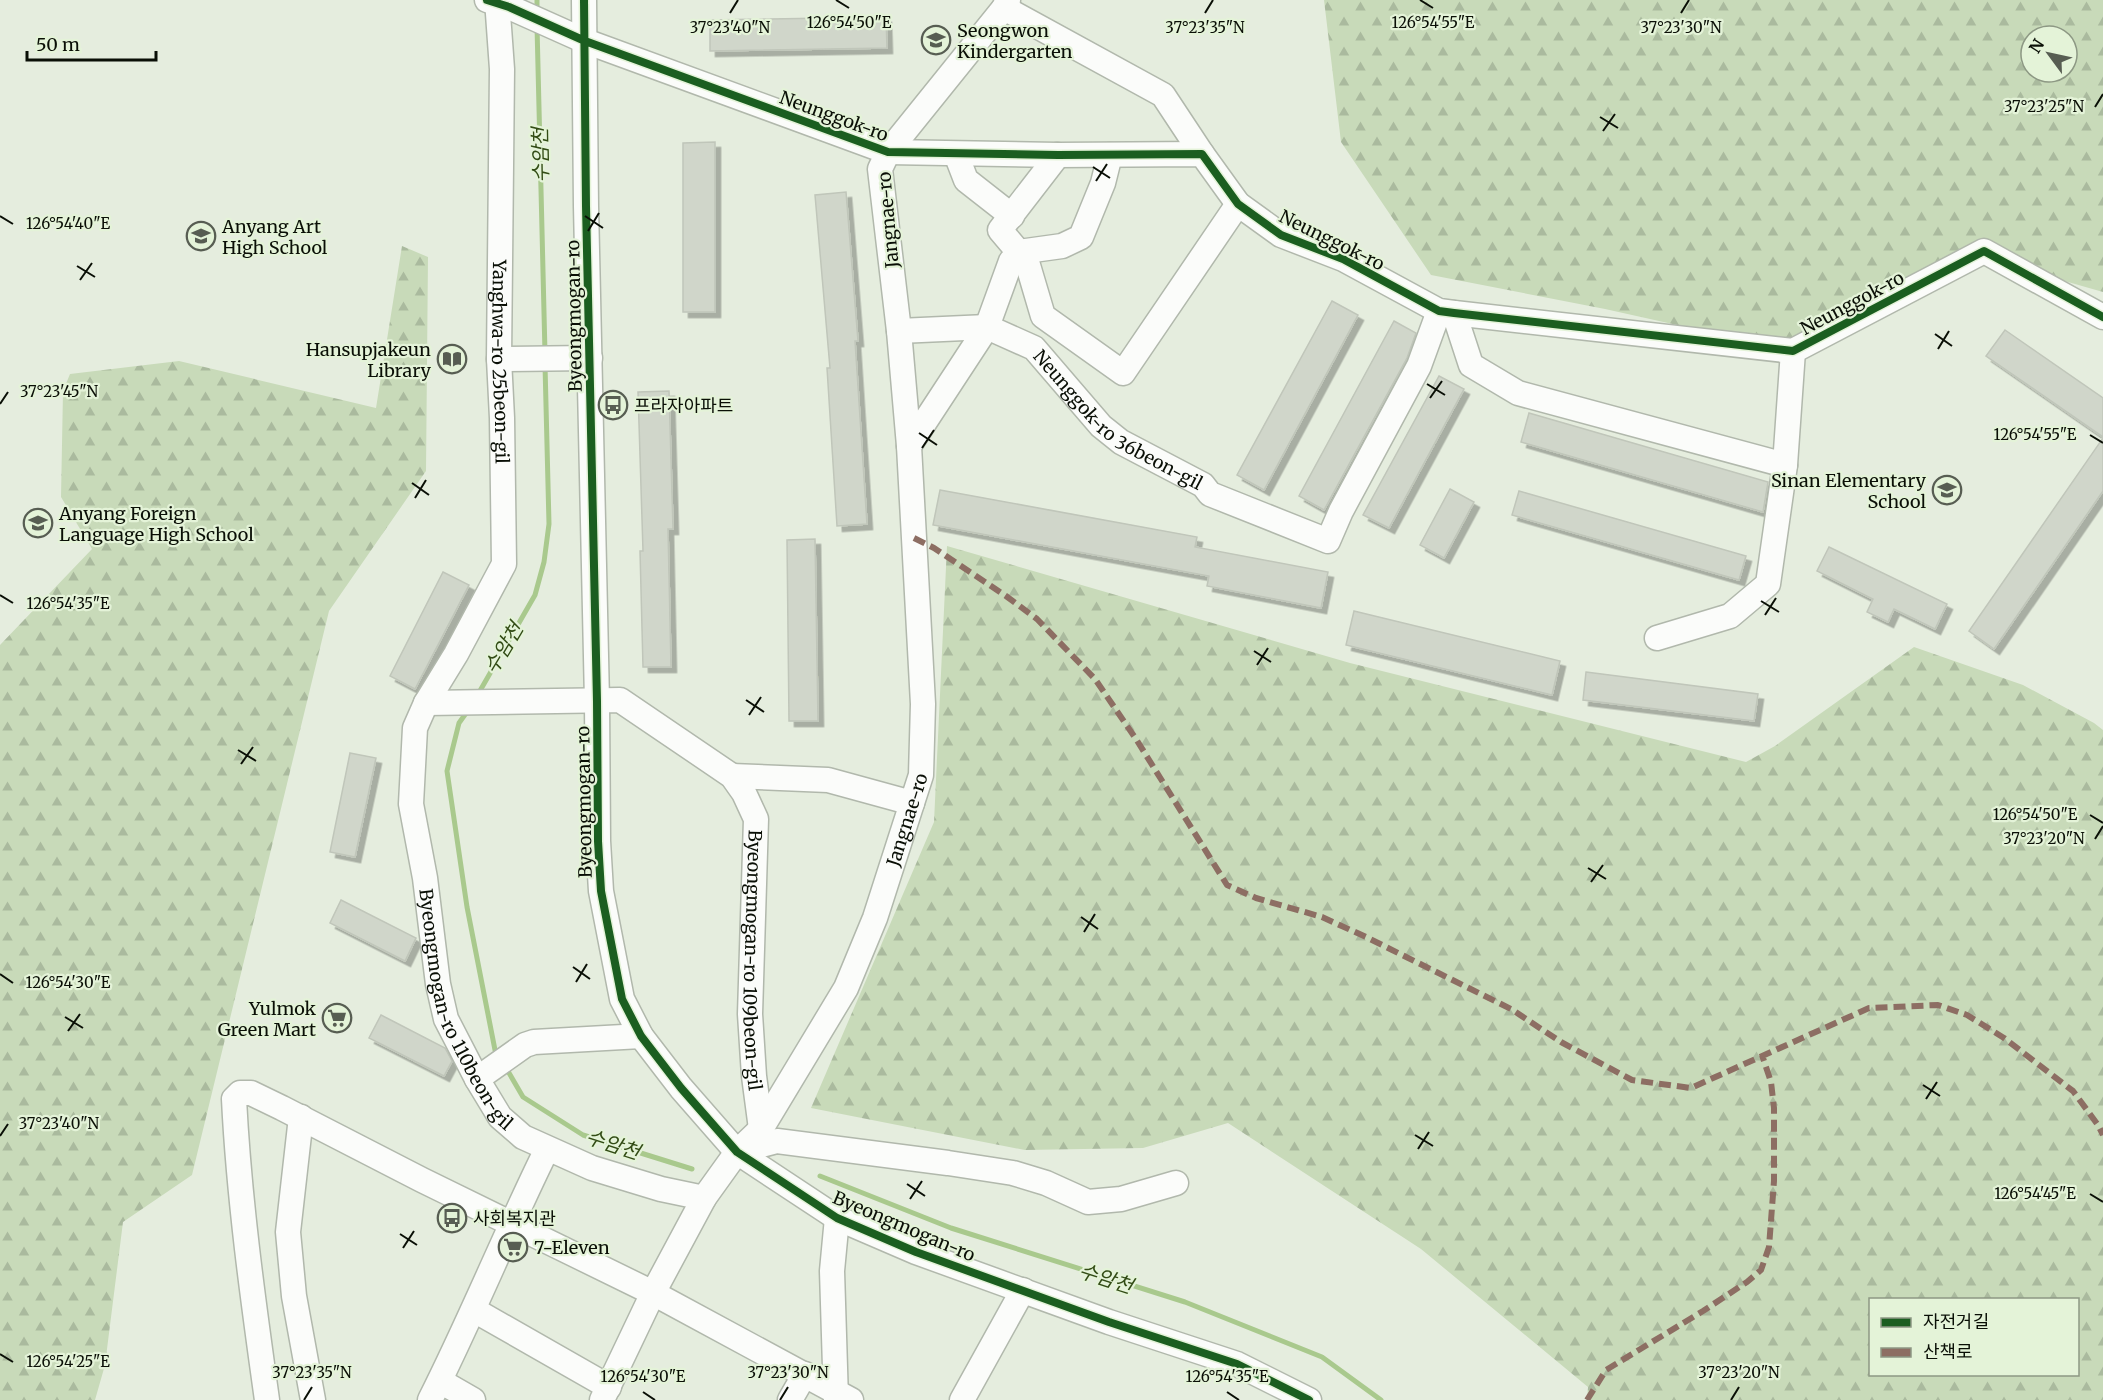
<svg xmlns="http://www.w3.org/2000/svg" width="2103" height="1400" viewBox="0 0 2103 1400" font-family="Merriweather,'Noto Sans KR',serif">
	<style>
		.forest { fill: url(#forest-firs); fill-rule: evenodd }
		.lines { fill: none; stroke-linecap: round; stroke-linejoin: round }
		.stream { stroke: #a9c98d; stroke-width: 5 }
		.building { fill: #d0d6ca; stroke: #c0c6ba; stroke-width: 1.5; filter: url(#shadow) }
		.minor-casing { stroke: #b1b8ac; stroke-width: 27 }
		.minor { stroke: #fbfcfa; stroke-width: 24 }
		.quiet { stroke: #8d6e63; stroke-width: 6; stroke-dasharray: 12 6; stroke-linecap: butt }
		.cycleway-casing { stroke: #e4f3d8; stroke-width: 11 }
		.cycleway { stroke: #1b5e20; stroke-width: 8 }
		.ticks { fill: none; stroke: #0a0f06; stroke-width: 2 }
		.labels { text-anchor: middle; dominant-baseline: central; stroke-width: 4.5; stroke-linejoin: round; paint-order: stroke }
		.poi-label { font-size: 18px; fill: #0a0f06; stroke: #e4f3d8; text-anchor: start }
		.street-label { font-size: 18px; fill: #0a0f06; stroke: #e4f3d8 }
		.water-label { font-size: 20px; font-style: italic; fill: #324c15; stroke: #e4f3d8 }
		.ticks-label { font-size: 15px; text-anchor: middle; fill: #0a0f06; stroke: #e4f3d8; stroke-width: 4.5; stroke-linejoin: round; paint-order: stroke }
	</style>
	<defs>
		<pattern id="forest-firs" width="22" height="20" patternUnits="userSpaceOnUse" patternTransform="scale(1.5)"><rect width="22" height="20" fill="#c8dab9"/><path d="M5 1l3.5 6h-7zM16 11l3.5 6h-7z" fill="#aaba9e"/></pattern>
		<filter id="shadow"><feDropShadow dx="5.5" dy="5.5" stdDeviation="0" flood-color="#0004"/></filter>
	</defs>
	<rect width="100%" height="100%" fill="#e5edde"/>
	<path class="forest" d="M 1324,0 L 2103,0 L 2103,292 L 2054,278 L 1974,244 L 1847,327 L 1758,343 L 1605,309 L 1431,275 L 1341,142 ZM 2031,36 L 2067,36 L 2067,72 L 2031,72 Z
		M 402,246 L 428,257 L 426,471 L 329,611 L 192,1175 L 123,1222 L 105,1365 L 95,1400 L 0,1400 L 0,645 L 92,549 L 61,497 L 63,391 L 70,374 L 179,361 L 376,408 Z
		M 947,546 L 1350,663 L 1746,762 L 1775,746 L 1914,647 L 2023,685 L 2094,723 L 2103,730 L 2103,1400 L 1587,1400 L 1588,1387 L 1421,1249 L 1228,1123 L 1143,1148 L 1025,1150 L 811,1108 L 934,822 ZM 1870,1300 L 2078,1300 L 2078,1374 L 1870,1374 Z"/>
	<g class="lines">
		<path class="stream" d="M 537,0 L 537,11
			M 537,26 L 545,353
			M 477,696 L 535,595 L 544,562 L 549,524 L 545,365
			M 469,709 L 459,723 L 447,771 L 467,907 L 495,1050 L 499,1056
			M 505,1066 L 523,1097 L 583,1135 L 692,1169
			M 820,1176 L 951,1228 L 1185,1302 L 1322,1357 L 1381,1400"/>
	</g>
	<path class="building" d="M 886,17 L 887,48 L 710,51 L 710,20 Z
		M 715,142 L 715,312 L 683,312 L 683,143 Z
		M 846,192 L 858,341 L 855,341 L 867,524 L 837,526 L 827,368 L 830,368 L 815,195 Z
		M 1332,301 L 1358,315 L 1264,490 L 1237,475 Z
		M 1394,321 L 1416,333 L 1407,358 L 1324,510 L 1299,496 Z
		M 2005,330 L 2103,398 L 2103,437 L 1986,356 Z
		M 1439,376 L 1464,389 L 1389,528 L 1363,515 Z
		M 669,391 L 673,529 L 668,529 L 671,667 L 643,667 L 640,551 L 643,551 L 638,392 Z
		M 1529,413 L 1768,482 L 1763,512 L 1521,442 Z
		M 2103,438 L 2103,491 L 1994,649 L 1969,631 Z
		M 1450,489 L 1474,502 L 1444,558 L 1420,545 Z
		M 940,490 L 1197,537 L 1195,547 L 1328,572 L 1321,608 L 1207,586 L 1209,576 L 933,525 Z
		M 1519,491 L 1746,556 L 1739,580 L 1512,515 Z
		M 815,539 L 818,721 L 789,721 L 787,540 Z
		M 1829,547 L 1947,604 L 1935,629 L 1894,609 L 1888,622 L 1867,612 L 1873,599 L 1817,571 Z
		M 443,572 L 469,585 L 415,689 L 390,676 Z
		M 1354,611 L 1560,661 L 1552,695 L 1346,645 Z
		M 1586,672 L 1758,694 L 1754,721 L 1583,700 Z
		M 350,753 L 376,758 L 355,857 L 330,852 Z
		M 341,900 L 416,938 L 405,961 L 330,923 Z
		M 381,1015 L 445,1048 L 452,1061 L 444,1076 L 369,1038 Z"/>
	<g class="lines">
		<g class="minor-casing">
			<g id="minor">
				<path d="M 487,0 L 509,7 L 585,41 L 888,152 L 1058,155 L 1202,154 L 1238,204 L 1281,235 L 1343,259 L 1439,311 L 1454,313 L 1793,351 L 1984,251 L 2103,317"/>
				<path id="s1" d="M 497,0 L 502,69 L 499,359 L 502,418 L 504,564 L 456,654 L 426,703 L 415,728 L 411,804 L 425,878 L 438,984 L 446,1019 L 477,1079 L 500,1117 L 523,1137 L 592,1168 L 661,1189 L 704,1198"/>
				<path d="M 584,0 L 586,206 L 597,701 L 598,841 L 601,891 L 622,999 L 641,1036 L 681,1088 L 737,1152 L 837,1218 L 916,1252 L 1109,1322 L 1237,1364 L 1309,1400"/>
				<path d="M 1004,8 L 1163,95 L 1202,154"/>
				<path d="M 956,154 L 966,180 L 1012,216"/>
				<path d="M 1058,155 L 1000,230 L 1027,262 L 1043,316 L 1123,373 L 1238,204"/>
				<path d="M 1454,313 L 1471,365 L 1518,393 L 1785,465"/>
				<path id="s2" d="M 899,331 L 987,327 L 1034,348 L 1101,426 L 1121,442 L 1203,485 L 1210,494 L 1328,541 L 1341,511 L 1419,366 L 1439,311"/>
				<path d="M 499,359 L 590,358"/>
				<path d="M 909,446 L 987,327 L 1011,261 L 1026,251 L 1062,246 L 1081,237 L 1103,183 L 1110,155"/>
				<path d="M 1657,638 L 1730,616 L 1768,584 L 1785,465 L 1793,351"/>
				<path id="s3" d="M 426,703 L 620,700 L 732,776 L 744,793 L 756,819 L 750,1014 L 754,1076 L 761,1129"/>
				<path d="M 732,776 L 828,780 L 912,803"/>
				<path d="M 477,1079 L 525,1045 L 534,1042 L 641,1036"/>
				<path d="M 301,1117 L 288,1232 L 294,1296 L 313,1400"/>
				<path d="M 739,1151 L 777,1141 L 948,1163 L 1013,1173 L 1046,1183 L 1088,1202 L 1121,1199 L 1176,1183"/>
				<path d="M 474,1310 L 609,1387"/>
				<path d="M 440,1381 L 473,1400"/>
				<path d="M 267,1400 C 253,1300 239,1199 234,1099 L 240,1093 L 251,1093 L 282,1108 L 422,1180 L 653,1293 L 851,1400"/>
				<path d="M 430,1400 C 472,1317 506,1232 547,1149"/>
				<path id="s4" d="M 602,1400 L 653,1293 L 704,1198 L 737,1152 L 761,1129 L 846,988 L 875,918 L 921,775 L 923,704 L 909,446 L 899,331 L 880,169 L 888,152 L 1004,8 L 1008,0"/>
				<path d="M 790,1400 L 805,1374"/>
				<path d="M 836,1400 L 832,1271 L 837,1218"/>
				<path d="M 962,1400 L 1023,1290"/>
			</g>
		</g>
		<use href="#minor" class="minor"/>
		<path class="quiet" d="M 914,538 L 934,548 L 1006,596 L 1037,619 L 1095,679 L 1136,739 L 1227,885 L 1256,898 L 1322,917 L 1366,937 L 1511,1009 L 1561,1042 L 1632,1080 L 1691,1088 L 1869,1008 L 1938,1005 L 1967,1015 L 2004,1038 L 2073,1091 L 2098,1125 L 2103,1135
			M 1587,1400 L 1606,1370 L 1703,1311 L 1747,1282 L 1761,1270 L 1769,1247 L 1774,1181 L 1774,1108 L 1771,1082 L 1762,1055"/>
		<g class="cycleway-casing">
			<path id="cycleway" d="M 487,0 L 509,7 L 585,41 L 888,152 L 1058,155 L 1202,154 L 1238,204 L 1281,235 L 1343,259 L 1439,311 L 1454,313 L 1793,351 L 1984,251 L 2103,317
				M 584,0 L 586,206 L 597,701 L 598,841 L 601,891 L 622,999 L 641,1036 L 681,1088 L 737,1152 L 837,1218 L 916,1252 L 1109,1322 L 1237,1364 L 1309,1400"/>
		</g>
		<use href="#cycleway" class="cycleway"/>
	</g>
	<path class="ticks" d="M 836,0 L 849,8M 1420,0 L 1433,8M 730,13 L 738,0M 1205,13 L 1213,0M 1681,13 L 1689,0M 2095,107 L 2103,94M 1600,117 L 1618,128M 1603,131 L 1615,114M 1093,167 L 1110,178M 1096,181 L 1107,164M 0,216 L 13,224M 585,216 L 603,228M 588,231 L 599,213M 77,266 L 95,277M 80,280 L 92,263M 1935,334 L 1952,346M 1938,349 L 1949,331M 1427,384 L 1445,395M 1430,398 L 1442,381M 0,404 L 8,392M 919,433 L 937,445M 2090,435 L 2103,443M 922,448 L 934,430M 412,483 L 429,495M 415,498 L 426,480M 0,595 L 13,603M 1761,601 L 1779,612M 1765,615 L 1776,598M 1254,651 L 1271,662M 1257,665 L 1268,648M 746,700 L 764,712M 749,715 L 761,697M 238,750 L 256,761M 241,764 L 253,747M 2090,815 L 2103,823M 2095,839 L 2103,826M 1588,868 L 1606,879M 1591,882 L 1603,865M 1081,917 L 1098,929M 1084,932 L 1095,914M 573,967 L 590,979M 0,974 L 13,983M 576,982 L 587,964M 65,1017 L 83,1028M 68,1031 L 80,1014M 1923,1085 L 1940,1096M 1926,1099 L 1937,1082M 1415,1135 L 1433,1146M 0,1136 L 8,1124M 1418,1149 L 1429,1132M 907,1184 L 925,1196M 2090,1194 L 2103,1202M 910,1199 L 922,1181M 400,1234 L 417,1245M 403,1248 L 414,1231M 0,1354 L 13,1362M 643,1392 L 655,1400M 1227,1392 L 1239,1400M 304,1400 L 312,1387M 780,1400 L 788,1387M 1731,1400 L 1739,1387"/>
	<defs>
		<g id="school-ring" transform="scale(1.5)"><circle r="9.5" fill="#e4f3d8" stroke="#575d52" stroke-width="1.5"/><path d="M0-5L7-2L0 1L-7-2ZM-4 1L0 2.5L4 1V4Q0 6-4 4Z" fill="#575d52"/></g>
		<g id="library-ring" transform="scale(1.5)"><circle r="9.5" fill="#e4f3d8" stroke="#575d52" stroke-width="1.5"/><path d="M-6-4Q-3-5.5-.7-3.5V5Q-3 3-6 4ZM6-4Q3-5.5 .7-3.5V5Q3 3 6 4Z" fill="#575d52"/></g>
		<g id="bus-ring" transform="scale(1.5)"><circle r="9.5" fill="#e4f3d8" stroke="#575d52" stroke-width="1.5"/><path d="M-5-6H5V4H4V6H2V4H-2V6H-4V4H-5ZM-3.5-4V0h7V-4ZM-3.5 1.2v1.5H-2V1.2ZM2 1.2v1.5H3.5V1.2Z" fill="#575d52"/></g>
		<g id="supermarket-ring" transform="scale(1.5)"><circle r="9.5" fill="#e4f3d8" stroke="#575d52" stroke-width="1.5"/><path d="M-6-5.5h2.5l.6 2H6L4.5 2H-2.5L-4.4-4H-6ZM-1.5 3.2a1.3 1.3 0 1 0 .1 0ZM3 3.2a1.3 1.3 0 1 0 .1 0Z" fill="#575d52"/></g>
	</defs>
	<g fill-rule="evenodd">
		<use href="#school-ring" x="936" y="40"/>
		<use href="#school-ring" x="201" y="236"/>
		<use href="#library-ring" x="452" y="359"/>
		<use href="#bus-ring" x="613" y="405"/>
		<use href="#school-ring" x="1947" y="490"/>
		<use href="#school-ring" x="38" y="523"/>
		<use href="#supermarket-ring" x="337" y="1018"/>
		<use href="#bus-ring" x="452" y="1218"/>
		<use href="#supermarket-ring" x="513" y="1247"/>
	</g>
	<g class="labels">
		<g class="poi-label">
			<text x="957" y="30">Seongwon<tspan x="957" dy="21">Kindergarten</tspan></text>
			<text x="222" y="226">Anyang Art<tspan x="222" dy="21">High School</tspan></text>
			<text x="431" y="349" text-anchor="end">Hansupjakeun<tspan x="431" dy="21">Library</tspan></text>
			<text x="634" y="405">프라자아파트</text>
			<text x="1926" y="480" text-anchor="end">Sinan Elementary<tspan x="1926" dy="21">School</tspan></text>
			<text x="59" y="513">Anyang Foreign<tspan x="59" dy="21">Language High School</tspan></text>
			<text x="316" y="1008" text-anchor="end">Yulmok<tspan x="316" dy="21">Green Mart</tspan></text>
			<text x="473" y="1218">사회복지관</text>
			<text x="534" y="1247">7-Eleven</text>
		</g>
		<g class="street-label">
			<text transform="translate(834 116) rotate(20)">Neunggok-ro</text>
			<text transform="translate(888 220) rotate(-95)">Jangnae-ro</text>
			<text transform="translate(1332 240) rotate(26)">Neunggok-ro</text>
			<text transform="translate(1852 303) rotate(-28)">Neunggok-ro</text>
			<text transform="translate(574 316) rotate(-91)">Byeongmogan-ro</text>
			<text stroke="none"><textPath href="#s1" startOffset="362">Yanghwa-ro 25beon-gil</textPath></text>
			<text stroke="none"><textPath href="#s2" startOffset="252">Neunggok-ro 36beon-gil</textPath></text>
			<text transform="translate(584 802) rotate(-91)">Byeongmogan-ro</text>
			<text stroke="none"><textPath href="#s4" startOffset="660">Jangnae-ro</textPath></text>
			<text stroke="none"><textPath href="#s3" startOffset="520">Byeongmogan-ro 109beon-gil</textPath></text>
			<text stroke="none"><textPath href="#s1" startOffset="1042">Byeongmogan-ro 110beon-gil</textPath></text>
			<text transform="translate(904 1226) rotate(23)">Byeongmogan-ro</text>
		</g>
		<g class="water-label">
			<text transform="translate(540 155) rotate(-91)">수암천</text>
			<text transform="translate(503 648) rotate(-59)">수암천</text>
			<text transform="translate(613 1144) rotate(18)">수암천</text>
			<text transform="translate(1106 1278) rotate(18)">수암천</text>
		</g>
	</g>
	<g class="ticks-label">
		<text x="849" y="28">126°54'50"E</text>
		<text x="1433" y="28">126°54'55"E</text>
		<text x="730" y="33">37°23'40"N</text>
		<text x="1205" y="33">37°23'35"N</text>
		<text x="1681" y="33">37°23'30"N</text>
		<text x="2044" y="112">37°23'25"N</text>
		<text x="68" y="229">126°54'40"E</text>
		<text x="59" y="397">37°23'45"N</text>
		<text x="2035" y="440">126°54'55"E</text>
		<text x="68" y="609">126°54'35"E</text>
		<text x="2035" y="820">126°54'50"E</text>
		<text x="2044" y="844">37°23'20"N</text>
		<text x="68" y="988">126°54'30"E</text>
		<text x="59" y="1129">37°23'40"N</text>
		<text x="2035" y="1199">126°54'45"E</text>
		<text x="68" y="1367">126°54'25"E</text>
		<text x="312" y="1378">37°23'35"N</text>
		<text x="788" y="1378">37°23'30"N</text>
		<text x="1739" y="1378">37°23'20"N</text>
		<text x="643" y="1382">126°54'30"E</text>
		<text x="1227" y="1382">126°54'35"E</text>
	</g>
	<rect x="1869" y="1298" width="210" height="78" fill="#e4f3d8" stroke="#8d9884" stroke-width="1.5"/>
	<rect x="1881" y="1318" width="30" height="9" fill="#1b5e20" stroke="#8d9884" stroke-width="1.5"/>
	<text x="1923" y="1328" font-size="18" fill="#0a0f06">자전거길</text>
	<rect x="1881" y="1348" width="30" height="9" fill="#8d6e63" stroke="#8d9884" stroke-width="1.5"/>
	<text x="1923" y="1358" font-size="18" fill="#0a0f06">산책로</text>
	<g transform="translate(2049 54) rotate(303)"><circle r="28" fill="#e4f3d8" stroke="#8d9884" stroke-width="1.5"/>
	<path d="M0-4.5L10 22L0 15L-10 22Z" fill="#575d52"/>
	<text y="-9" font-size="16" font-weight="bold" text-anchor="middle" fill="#0a0f06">N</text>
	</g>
	<path d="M27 51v9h129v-9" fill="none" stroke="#0a0f06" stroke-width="3"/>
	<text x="36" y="51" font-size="18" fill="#0a0f06" stroke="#e4f3d8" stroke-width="4.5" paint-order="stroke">50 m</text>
</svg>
